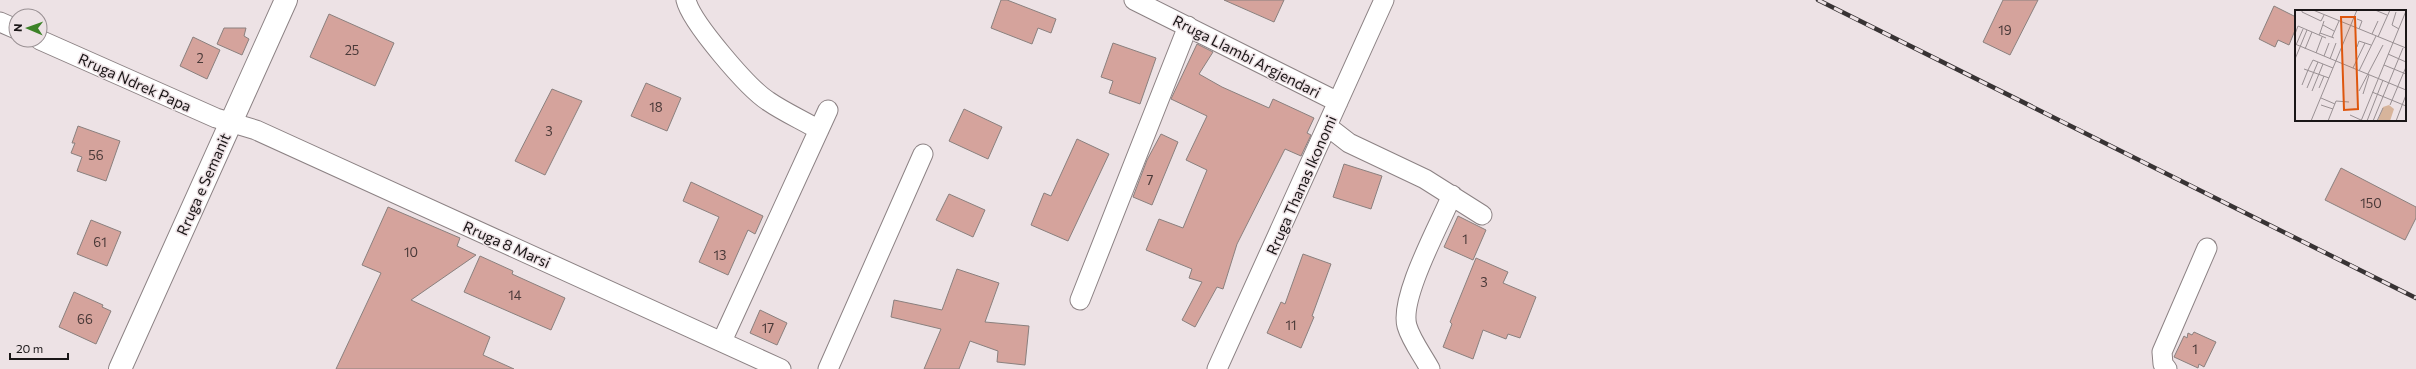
<svg xmlns="http://www.w3.org/2000/svg" width="2416" height="369" viewBox="0 0 2416 369" font-family="Commissioner,sans-serif">
	<style>
		.building { fill: #d5a39c; stroke: #8a807e }
		.lines { fill: none; stroke-linecap: round; stroke-linejoin: round }
		.minor-casing { stroke: #8c8284; stroke-width: 21 }
		.major-casing { stroke: #8c8284; stroke-width: 24 }
		.minor { stroke: #fff; stroke-width: 19 }
		.major { stroke: #fff; stroke-width: 22 }
		.rail-casing { stroke: #383334; stroke-width: 4.5 }
		.rail { stroke: #ede2e5; stroke-width: 3; stroke-dasharray: 9; stroke-linecap: butt }
		.labels { text-anchor: middle; dominant-baseline: central; stroke-width: 3; stroke-linejoin: round; paint-order: stroke }
		.number-label { font-size: 13px; fill: #493938 }
		.street-label { font-size: 15px; fill: #1a1617; stroke: #ede2e5 }
		.inset-road { fill: none; stroke: #999093; stroke-width: 1 }
		.view { fill: #de560d; fill-opacity: 0.15; stroke: #de560d; stroke-width: 2 }
		.inset-edge { fill: none; stroke: #1a1617; stroke-width: 2 }
	</style>
	<rect width="100%" height="100%" fill="#ede2e5"/>
	<path class="building" d="M 1001,0 L 1007,0 L 1056,19 L 1051,33 L 1038,28 L 1032,44 L 991,28 Z
		M 1224,0 L 1284,0 L 1274,22 Z
		M 2003,0 L 2038,0 L 2010,55 L 1983,42 Z
		M 2274,6 L 2296,17 L 2296,28 L 2289,45 L 2278,40 L 2275,47 L 2259,39 Z
		M 329,14 L 394,43 L 375,86 L 310,57 Z
		M 224,28 L 246,28 L 244,36 L 249,39 L 242,55 L 217,44 Z
		M 193,37 L 220,50 L 207,79 L 180,66 Z
		M 1113,43 L 1156,58 L 1140,104 L 1109,93 L 1113,81 L 1101,77 Z
		M 1197,44 L 1213,52 L 1199,74 L 1222,87 L 1269,108 L 1273,99 L 1314,118 L 1307,133 L 1311,135 L 1301,156 L 1285,149 L 1237,244 L 1223,289 L 1217,287 L 1195,327 L 1182,320 L 1202,282 L 1189,278 L 1192,269 L 1146,250 L 1159,219 L 1183,228 L 1207,170 L 1186,160 L 1207,116 L 1171,99 Z
		M 646,83 L 681,98 L 667,131 L 631,116 Z
		M 552,89 L 582,101 L 545,175 L 515,161 Z
		M 964,109 L 1002,127 L 988,159 L 949,141 Z
		M 78,126 L 120,141 L 106,181 L 77,171 L 82,157 L 71,153 L 75,143 L 72,143 Z
		M 1161,134 L 1178,142 L 1152,205 L 1133,197 L 1147,160 Z
		M 1077,139 L 1109,154 L 1068,241 L 1031,225 L 1044,193 L 1051,196 Z
		M 1344,164 L 1382,176 L 1371,209 L 1333,197 Z
		M 2341,168 L 2416,207 L 2416,218 L 2405,240 L 2325,200 Z
		M 691,182 L 763,216 L 755,234 L 748,230 L 728,275 L 699,262 L 719,217 L 683,201 Z
		M 949,194 L 985,210 L 973,237 L 936,220 Z
		M 388,207 L 460,238 L 457,246 L 476,255 L 411,300 L 490,337 L 483,355 L 514,369 L 336,369 L 381,273 L 362,265 Z
		M 1458,216 L 1486,230 L 1473,260 L 1444,247 Z
		M 91,220 L 121,232 L 107,266 L 77,254 Z
		M 1303,254 L 1331,264 L 1312,316 L 1314,317 L 1301,348 L 1267,333 L 1281,302 L 1285,304 Z
		M 480,256 L 513,271 L 512,274 L 565,298 L 551,330 L 464,292 Z
		M 1476,258 L 1508,272 L 1503,283 L 1536,297 L 1520,338 L 1508,334 L 1506,339 L 1483,330 L 1473,359 L 1443,347 L 1452,324 L 1450,322 Z
		M 957,269 L 999,283 L 985,322 L 1029,326 L 1025,365 L 997,362 L 998,351 L 970,341 L 959,369 L 924,369 L 941,329 L 891,317 L 894,300 L 942,310 Z
		M 74,292 L 103,305 L 102,307 L 111,311 L 96,344 L 59,327 Z
		M 760,310 L 787,323 L 777,345 L 750,333 Z
		M 2194,332 L 2216,342 L 2204,367 L 2199,364 L 2198,368 L 2174,357 L 2184,336 L 2187,338 L 2188,333 L 2192,335 Z"/>
	<g class="lines">
		<g class="minor-casing">
			<path id="minor" d="M 686,0 C 691,22 748,88 768,101 C 784,112 802,120 819,130
				M 1134,0 L 1338,102
				M 0,22 L 16,29
				M 40,40 L 216,118 L 256,130 L 781,369
				M 1327,126 L 1349,143 L 1425,179 L 1482,215
				M 1080,300 L 1188,26
				M 722,341 L 828,110
				M 828,369 L 923,154
				M 1217,369 L 1384,0
				M 1430,369 C 1423,356 1411,340 1407,326 C 1399,298 1440,224 1452,195
				M 2167,369 L 2163,364 L 2162,352 L 2207,248"/>
		</g>
		<g class="major-casing">
			<path id="major" d="M 120,369 L 286,0"/>
		</g>
		<use href="#minor" class="minor"/>
		<use href="#major" class="major"/>
		<g class="rail-casing">
			<path id="rail" d="M 1818,0 L 2416,298"/>
		</g>
		<use href="#rail" class="rail"/>
	</g>
	<g class="labels">
		<g class="number-label">
			<text x="2005" y="30">19</text>
			<text x="352" y="50">25</text>
			<text x="200" y="58">2</text>
			<text x="656" y="107">18</text>
			<text x="549" y="131">3</text>
			<text x="96" y="155">56</text>
			<text x="1150" y="180">7</text>
			<text x="2371" y="203">150</text>
			<text x="1465" y="239">1</text>
			<text x="100" y="242">61</text>
			<text x="411" y="252">10</text>
			<text x="720" y="255">13</text>
			<text x="1484" y="282">3</text>
			<text x="515" y="295">14</text>
			<text x="85" y="319">66</text>
			<text x="1291" y="325">11</text>
			<text x="768" y="328">17</text>
			<text x="2195" y="349">1</text>
		</g>
		<g class="street-label">
			<text transform="translate(1247 56) rotate(27)">Rruga Llambi Argjendari</text>
			<text transform="translate(135 82) rotate(24)">Rruga Ndrek Papa</text>
			<text transform="translate(203 184) rotate(-66)">Rruga e Semanit</text>
			<text transform="translate(1301 185) rotate(-66)">Rruga Thanas Ikonomi</text>
			<text transform="translate(507 244) rotate(24)">Rruga 8 Marsi</text>
		</g>
	</g>
	<g transform="translate(2295 10)">
		<rect width="111" height="111" fill="#ede2e5"/>
		<path d="M 94,95 L 99,99 L 95,111 L 83,110 L 88,97 Z" fill="#d7b49b"/>
		<path class="inset-road" d="M 7,0 L 7,2 L 26,11 L 29,5M 18,0 L 111,38M 80,0 L 92,5M 101,2 L 97,15 L 104,19M 62,9 L 67,11 L 64,19M 28,15 L 39,21M 25,23 L 29,11M 0,24 L 3,16 L 31,28M 77,24 L 83,11M 24,25 L 25,23 L 39,28M 37,27 L 44,11M 83,27 L 95,0M 0,34 L 111,80M 1,35 L 8,19M 62,37 L 64,31 L 76,35M 10,39 L 17,22M 21,43 L 27,27M 93,44 L 111,52M 29,46 L 34,33M 0,49 L 12,20M 35,49 L 41,33M 89,55 L 111,64M 58,58 L 70,33M 9,59 L 34,68M 13,60 L 18,50 L 38,58M 64,61 L 81,26M 7,75 L 13,60M 12,78 L 23,52M 24,78 L 29,66M 17,81 L 28,54M 64,81 L 88,35M 77,82 L 111,96M 68,84 L 74,65M 26,88 L 40,94M 26,95 L 38,99M 95,95 L 111,57M 55,105 L 66,110M 16,111 L 62,0M 33,111 L 41,91 L 54,92M 66,111 L 111,1M 72,111 L 88,70M 78,111 L 108,38M 82,111 L 88,98M 101,111 L 111,85"/>
		<path class="view" d="M 46,7 L 60,7 L 63,99 L 49,100 Z"/>
		<rect width="111" height="111" class="inset-edge"/>
	</g>
	<g transform="translate(28 28) rotate(272)"><circle r="19" fill="#ede2e5" stroke="#999093"/>
	<path d="M0-3L7 15L0 10L-7 15Z" fill="#3c8227"/>
	<text y="-6" font-size="11" font-weight="bold" text-anchor="middle" fill="#1a1617">N</text>
	</g>
	<path d="M10 353v6h58v-6" fill="none" stroke="#1a1617" stroke-width="2"/>
	<text x="16" y="353" font-size="12" fill="#1a1617" stroke="#ede2e5" stroke-width="3" paint-order="stroke">20 m</text>
</svg>
